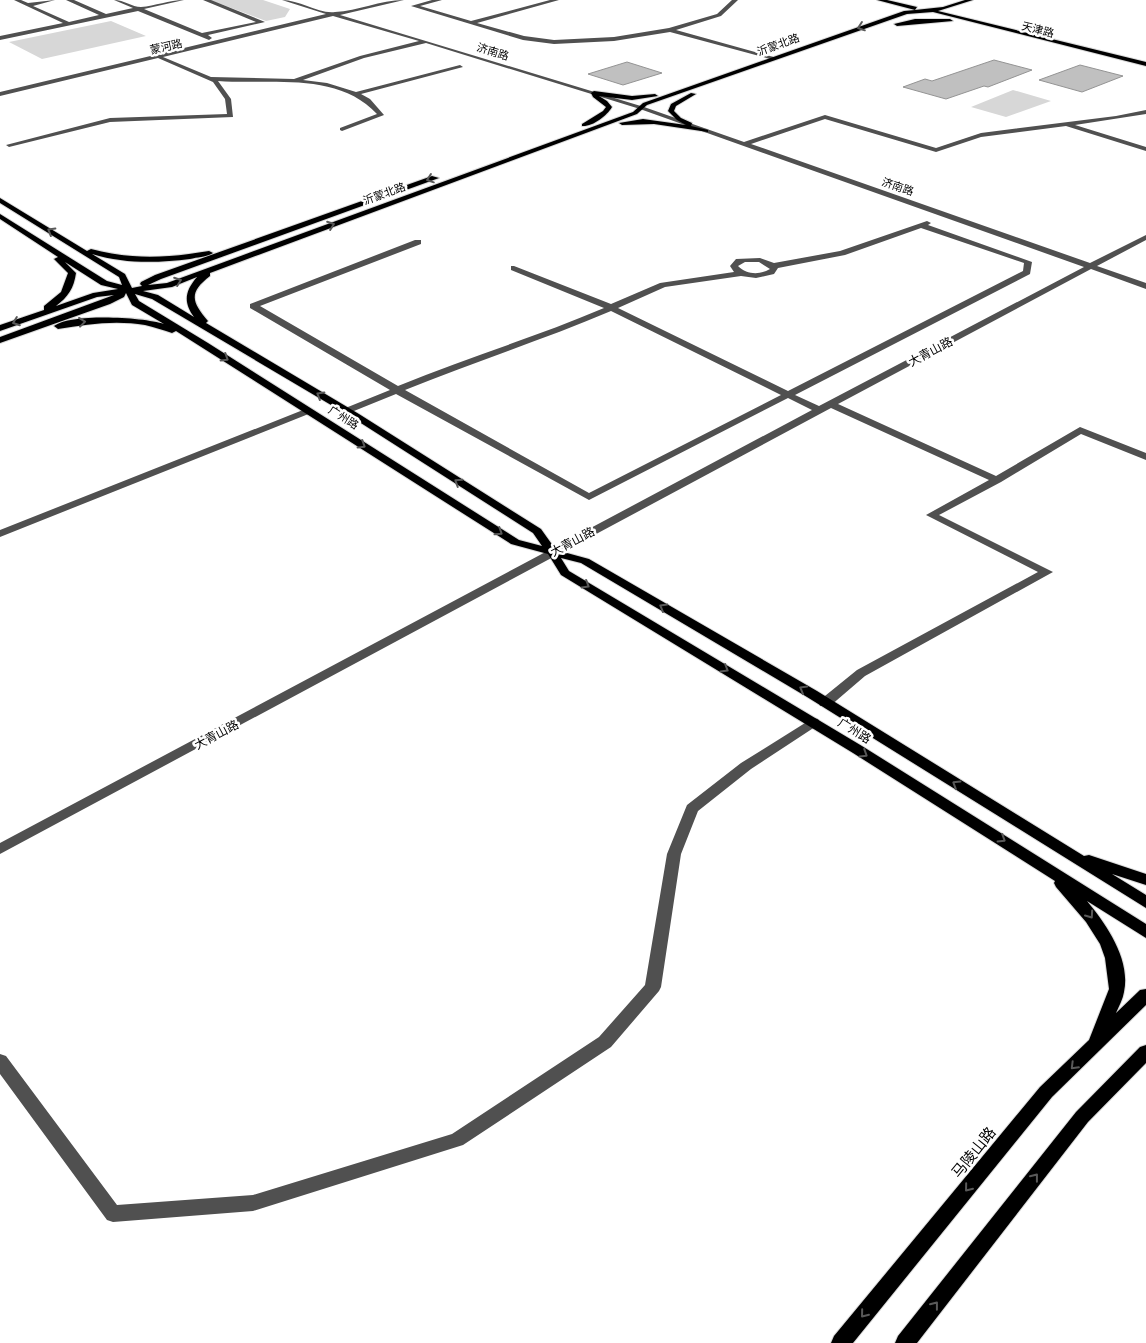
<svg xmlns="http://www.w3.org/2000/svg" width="1146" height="1343" viewBox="0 0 1146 1343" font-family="Commissioner,'Noto Sans SC',sans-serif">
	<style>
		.green { fill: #d7d7d7 }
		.building { fill: #c0c0c0; stroke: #949494 }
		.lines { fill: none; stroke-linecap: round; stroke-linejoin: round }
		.major-casing { stroke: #dbdbdb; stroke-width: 2 }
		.minor { fill: #505050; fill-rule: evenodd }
		.major { fill: #000; fill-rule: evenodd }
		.oneway { stroke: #595959 }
		.labels { text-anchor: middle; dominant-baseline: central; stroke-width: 5; stroke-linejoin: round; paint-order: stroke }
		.far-street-label { font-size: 11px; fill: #000; stroke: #fff }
		.street-label { font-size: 12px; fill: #000; stroke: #fff }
		.near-street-label { font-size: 15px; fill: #000; stroke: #fff }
	</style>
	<rect width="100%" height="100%" fill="#fff"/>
	<path class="green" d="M 210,0 L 263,0 L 290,9 L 285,17 L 266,21 Z
		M 111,21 L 146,36 L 42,59 L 9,42 Z
		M 1013,90 L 1051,101 L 1006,117 L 971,107 Z"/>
	<path class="building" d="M 994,60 L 1032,70 L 988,87 L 984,86 L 946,99 L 903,87 L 925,79 L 932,81 Z
		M 627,62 L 662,73 L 623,85 L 588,74 Z
		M 1080,65 L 1123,76 L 1082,92 L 1039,80 Z"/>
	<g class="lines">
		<g class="major-casing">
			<path id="major" d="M 877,0 L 887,0 L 917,7 L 915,10 L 943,7 L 965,0 L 973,0 L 938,11 L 1146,62 L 1146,66 L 933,12 L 907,14 L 647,105 L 637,114 L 210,273 L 210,276 C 188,293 192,302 208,321 L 206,323 L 359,414 L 541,529 L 556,550 L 589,559 L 817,691 L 1084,856 L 1089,855 L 1146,874 L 1146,885 L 1112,874 L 1146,895 L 1146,908 L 807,697 L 581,563 L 561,558 L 569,571 L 862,746 L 1146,924 L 1146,938 L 1087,901 C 1106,924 1131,959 1124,992 C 1123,999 1119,1006 1116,1013 L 1140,990 L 1146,989 L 1146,1005 L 1052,1097 L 853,1343 L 831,1343 L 834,1336 L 1040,1087 L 1089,1040 L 1109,989 L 1105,958 L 1100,944 L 1086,922 L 1056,887 L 1054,883 L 1055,881 L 853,753 L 561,575 L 548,554 L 511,544 L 176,331 L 172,333 C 163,330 154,327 145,325 C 116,320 87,324 58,329 L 54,326 C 71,313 143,317 164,324 L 132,305 L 126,293 L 124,297 L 110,304 L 0,343 L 0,337 L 114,295 L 97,297 L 0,331 L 0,325 L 44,310 L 44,306 L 61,292 L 68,273 L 54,259 L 58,257 L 0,219 L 0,214 L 107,281 L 122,285 L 119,277 L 0,203 L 0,198 L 87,251 L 91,249 C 133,260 167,258 209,251 L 213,253 C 207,257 198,257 190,259 C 157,263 125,264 92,254 L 125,274 L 132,288 L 142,286 L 140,284 L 141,282 L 155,275 L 432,176 L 439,178 L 161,279 L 148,285 L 167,283 L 633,112 L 643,103 L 904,11 L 915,10 ZM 65,262 L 101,285 L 118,289 L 93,293 L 56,306 C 68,297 74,288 76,273 ZM 197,277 C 185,291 183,302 194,317 L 158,295 L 143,291 L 172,287 ZM 135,294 L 152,299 L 353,418 L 533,533 L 542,546 L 519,540 L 208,343 L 139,301 Z
				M 915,19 L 950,19 L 953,21 L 897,26 L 894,24 Z
				M 594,91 L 632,96 L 655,94 L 658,96 L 632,100 L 599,96 L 607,101 L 612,107 C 607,116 592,127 582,126 L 582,124 L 603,111 L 606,107 L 593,97 L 591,93 Z
				M 691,93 L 696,94 L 676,106 L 674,111 L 681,118 L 692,123 L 691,126 L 708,130 L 708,132 L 654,124 L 622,125 L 619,123 L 643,119 L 686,125 L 677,120 L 668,111 L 671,104 Z
				M 1146,1045 L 1146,1063 L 1088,1122 L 917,1343 L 895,1343 L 898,1336 L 1076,1112 L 1140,1047 Z"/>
		</g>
		<path class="minor" d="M 14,0 L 21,0 L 28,3 L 55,0 L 33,6 L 69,22 L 99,15 L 66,0 L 74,0 L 106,14 L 133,8 L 114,0 C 124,0 132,7 141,7 C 155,6 169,0 184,0 L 144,9 L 202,33 L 256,22 L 203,0 L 211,0 L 265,22 L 208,35 L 212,38 L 209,40 L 138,11 L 0,40 L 0,36 L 63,23 Z
			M 282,0 C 300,0 318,14 335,12 C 358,11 380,0 404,0 L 340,15 L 644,107 L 744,142 L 825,115 L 936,148 L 981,133 L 1116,116 L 1146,110 L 1146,114 L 1075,125 L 1146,147 L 1146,151 L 1066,126 L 981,137 L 936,152 L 825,119 L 751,144 L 1090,263 L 1146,235 L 1146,240 L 1097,266 L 1146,283 L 1146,289 L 1091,269 L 838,404 L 996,476 L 1080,427 L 1146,453 L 1146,460 L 1081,434 L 1001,482 L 939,515 L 1053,572 L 865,676 L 830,706 L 820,706 L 819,703 L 820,700 L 857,670 L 1038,572 L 926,515 L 989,480 L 831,408 L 0,854 L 0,843 L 812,410 L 788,398 L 589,500 L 396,394 L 349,413 L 343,413 L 343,409 L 390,390 L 250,308 L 250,304 L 415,240 L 421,240 L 421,244 L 260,306 L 398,386 C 466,358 536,337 604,308 L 511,270 L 511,266 L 514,266 L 611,304 L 660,283 L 734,272 L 730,266 L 736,259 L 760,258 L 774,263 L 840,251 L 927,221 L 931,223 L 928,225 L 1032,262 L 1030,274 L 795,395 L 819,406 L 1084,267 L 640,109 L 426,43 L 364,58 L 303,80 L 327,83 L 356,92 L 460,65 L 463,67 L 361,94 L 370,99 L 384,115 L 342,131 L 340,130 L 340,128 L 377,114 C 337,71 271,85 218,81 L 231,99 L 233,117 L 110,122 L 9,147 L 6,145 L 110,118 L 227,114 L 225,99 L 213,82 L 158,58 L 0,96 L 0,92 L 326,14 ZM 333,16 L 419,41 L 360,56 L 294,79 L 211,77 L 163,57 ZM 921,228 L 1024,263 L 1023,271 L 788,391 L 618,308 L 665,287 L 741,276 L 756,278 L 774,274 L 778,268 L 845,255 ZM 745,262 L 759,262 L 770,269 C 760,275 747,275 738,266 ZM 611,311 L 781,395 L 589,493 L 405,390 C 473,362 543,340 611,311 Z
			M 432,0 L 442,0 L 420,6 L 471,21 L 550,0 L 559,0 L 477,23 L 524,36 L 554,40 L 614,37 L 669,28 L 717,14 L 732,0 L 738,0 L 721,16 L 676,30 L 777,58 L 774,60 L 670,32 L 614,41 L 554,44 L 523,40 L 411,6 Z
			M 308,408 L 313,411 L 311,413 L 0,537 L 0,530 Z
			M 813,718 L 818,719 L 820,722 L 818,725 L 751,769 L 698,811 L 681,854 L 661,987 L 659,991 L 611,1047 L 463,1145 L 253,1211 L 113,1222 L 107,1220 L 0,1074 L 0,1054 L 6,1056 L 117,1205 L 253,1195 L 452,1134 L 599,1037 L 645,985 L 667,854 L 687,805 L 741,763 Z"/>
		<use href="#major" class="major"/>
	</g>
	<defs><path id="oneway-chevron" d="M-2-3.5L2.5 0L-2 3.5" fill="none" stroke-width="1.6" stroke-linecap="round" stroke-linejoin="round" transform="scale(1.25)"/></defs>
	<g class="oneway">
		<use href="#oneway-chevron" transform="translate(861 27) rotate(161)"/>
		<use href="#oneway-chevron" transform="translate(430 179) rotate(161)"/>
		<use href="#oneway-chevron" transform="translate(331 225) rotate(-20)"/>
		<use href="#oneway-chevron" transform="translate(51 231) rotate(-149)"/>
		<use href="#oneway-chevron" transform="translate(178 281) rotate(-20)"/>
		<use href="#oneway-chevron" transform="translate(16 322) rotate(160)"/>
		<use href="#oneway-chevron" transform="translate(82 322) rotate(-7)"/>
		<use href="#oneway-chevron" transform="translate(225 358) rotate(32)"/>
		<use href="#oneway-chevron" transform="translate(320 395) rotate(-149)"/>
		<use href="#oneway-chevron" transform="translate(362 445) rotate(32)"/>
		<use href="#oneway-chevron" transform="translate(458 482) rotate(-147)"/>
		<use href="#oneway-chevron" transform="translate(499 532) rotate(33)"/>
		<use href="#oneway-chevron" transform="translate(586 585) rotate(31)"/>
		<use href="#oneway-chevron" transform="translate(663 607) rotate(-150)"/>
		<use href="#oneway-chevron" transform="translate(725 669) rotate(31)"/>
		<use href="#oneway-chevron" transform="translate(803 689) rotate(-150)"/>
		<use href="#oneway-chevron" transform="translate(864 754) rotate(32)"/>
		<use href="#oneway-chevron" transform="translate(956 784) rotate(-148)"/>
		<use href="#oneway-chevron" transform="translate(1002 839) rotate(32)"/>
		<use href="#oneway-chevron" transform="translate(1090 915) rotate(55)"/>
		<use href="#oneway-chevron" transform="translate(1074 1066) rotate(135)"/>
		<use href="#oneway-chevron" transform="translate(1035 1177) rotate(-52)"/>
		<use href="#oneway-chevron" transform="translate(968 1188) rotate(129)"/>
		<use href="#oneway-chevron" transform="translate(935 1305) rotate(-52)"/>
		<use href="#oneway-chevron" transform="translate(864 1314) rotate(129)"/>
	</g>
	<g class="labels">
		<g class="far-street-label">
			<text transform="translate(1038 29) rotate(14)">天津路</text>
			<text transform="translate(778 44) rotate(-20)">沂蒙北路</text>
			<text transform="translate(166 46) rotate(-13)">蒙河路</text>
			<text transform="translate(493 51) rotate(17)">济南路</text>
			<text transform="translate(898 186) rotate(19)">济南路</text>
			<text transform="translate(384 193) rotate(-20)">沂蒙北路</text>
			<text transform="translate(344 417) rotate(32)">广州路</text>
		</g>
		<g class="street-label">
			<text transform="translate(930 351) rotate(-28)">大青山路</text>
			<text transform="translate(572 541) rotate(-28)">大青山路</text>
			<text transform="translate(855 730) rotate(32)">广州路</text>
			<text transform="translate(216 734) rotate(-28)">大青山路</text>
		</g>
		<g class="near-street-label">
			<text transform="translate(973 1152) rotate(-51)">马陵山路</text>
		</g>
	</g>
</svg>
